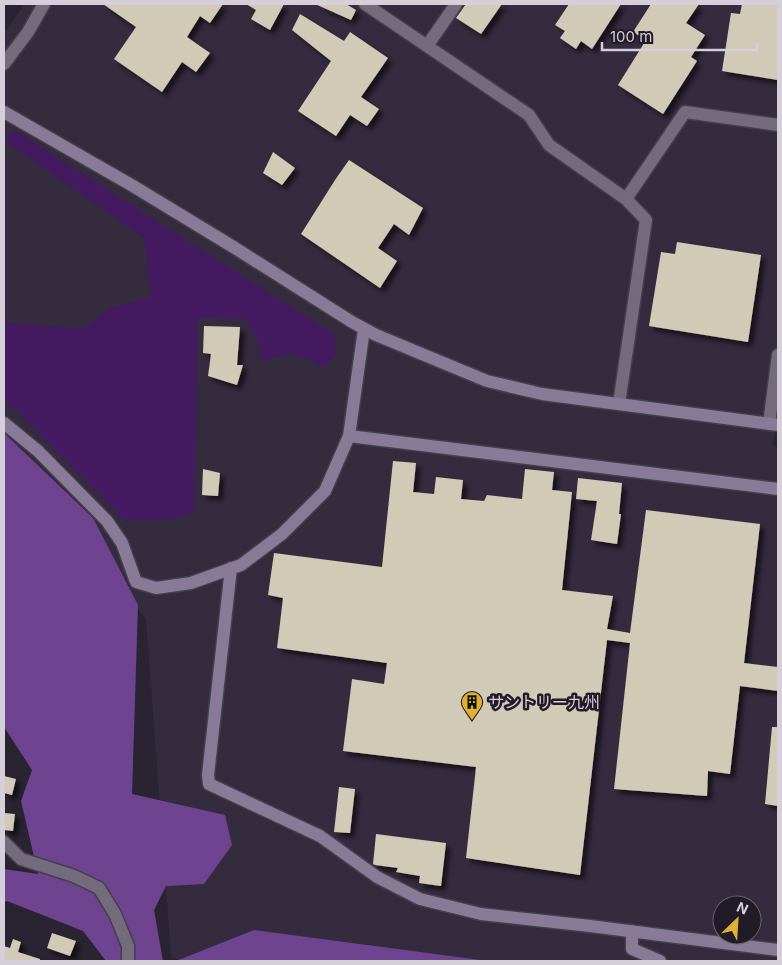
<svg xmlns="http://www.w3.org/2000/svg" width="782" height="965" viewBox="0 0 782 965" font-family="Inter,'Noto Sans JP',sans-serif">
	<style>
		.built { fill: #352b3e; fill-rule: evenodd }
		.green { fill: #431a60 }
		.forest { fill: #6e4490 }
		.building { fill: #d1cab7; filter: url(#shadow) }
		.lines { fill: none; stroke-linecap: round; stroke-linejoin: round }
		.street-casing { stroke: #453f4b; stroke-width: 15 }
		.secondary-casing { stroke: #453f4b; stroke-width: 15 }
		.street { stroke: #746c7c; stroke-width: 12 }
		.secondary { stroke: #897a98; stroke-width: 12 }
		.labels { text-anchor: middle; dominant-baseline: central; stroke-width: 5; stroke-linejoin: round; paint-order: stroke }
		.poi-label { font-size: 16px; fill: #d4cfd8; stroke: #211a27; text-anchor: start }
	</style>
	<defs>
		<filter id="shadow"><feDropShadow dx="4.5" dy="4.5" stdDeviation="2.5" flood-color="#0009"/></filter>
	</defs>
	<rect width="100%" height="100%" fill="#2a2331"/>
	<path class="built" d="M 25,4 L 778,4 L 778,408 L 773,446 L 778,447 L 778,961 L 181,961 L 171,957 L 146,619 L 4,437 L 4,33 ZM 722,905 L 752,905 L 752,935 L 722,935 Z"/>
	<path class="green" d="M 14,130 L 335,335 L 336,355 L 323,368 L 311,361 L 291,354 L 260,361 L 260,346 L 246,319 L 198,318 L 194,513 L 175,519 L 125,521 L 4,399 L 4,322 L 82,329 L 110,308 L 151,297 L 144,238 L 6,142 Z"/>
	<path class="forest" d="M 4,433 L 93,518 L 138,605 L 132,794 L 225,815 L 232,845 L 204,884 L 166,886 L 154,910 L 163,961 L 106,961 L 83,931 L 7,901 L 4,902 L 4,869 L 38,874 L 21,801 L 32,770 L 4,727 Z
		M 254,930 L 488,961 L 176,961 Z"/>
	<path class="building" d="M 103,4 L 223,4 L 210,23 L 200,16 L 187,37 L 210,53 L 196,72 L 182,62 L 162,92 L 114,59 L 136,27 Z
		M 246,4 L 284,4 L 270,30 L 251,19 L 256,10 Z
		M 315,4 L 346,4 L 356,10 L 351,20 Z
		M 466,4 L 502,4 L 481,34 L 456,18 Z
		M 569,4 L 621,4 L 592,49 L 581,41 L 576,49 L 560,38 L 565,31 L 555,25 Z
		M 651,4 L 699,4 L 686,23 L 705,35 L 691,57 L 697,61 L 663,114 L 618,85 L 646,40 L 633,32 Z
		M 742,4 L 778,4 L 778,80 L 722,71 L 731,13 L 740,14 Z
		M 300,14 L 344,41 L 350,32 L 388,58 L 361,97 L 379,109 L 367,126 L 350,115 L 336,136 L 298,111 L 331,61 L 292,30 Z
		M 273,152 L 295,168 L 282,185 L 263,173 Z
		M 349,160 L 423,208 L 409,235 L 394,224 L 378,248 L 397,261 L 380,288 L 301,234 L 335,180 Z
		M 677,242 L 761,255 L 748,342 L 649,326 L 661,252 L 675,254 Z
		M 204,326 L 240,327 L 237,365 L 243,365 L 237,385 L 208,376 L 211,354 L 203,353 Z
		M 393,461 L 416,463 L 413,492 L 434,494 L 436,477 L 463,480 L 461,499 L 484,501 L 487,495 L 522,499 L 525,469 L 554,472 L 552,490 L 572,492 L 562,590 L 613,596 L 607,629 L 630,633 L 646,510 L 760,524 L 744,663 L 778,667 L 778,691 L 740,686 L 730,774 L 708,771 L 707,796 L 614,789 L 630,643 L 607,640 L 580,875 L 466,858 L 476,767 L 343,751 L 352,679 L 384,684 L 387,663 L 277,648 L 283,598 L 268,595 L 274,553 L 382,567 Z
		M 203,469 L 220,473 L 218,496 L 202,495 Z
		M 578,478 L 622,483 L 619,514 L 621,514 L 617,544 L 591,540 L 597,501 L 576,499 Z
		M 772,727 L 778,727 L 778,806 L 765,804 Z
		M 4,776 L 16,779 L 12,795 L 4,793 Z
		M 339,787 L 355,789 L 350,833 L 334,832 Z
		M 4,813 L 15,814 L 13,831 L 4,830 Z
		M 376,834 L 446,843 L 441,886 L 419,883 L 420,876 L 396,872 L 398,868 L 375,865 L 373,864 Z
		M 52,933 L 76,941 L 70,956 L 47,948 Z
		M 13,939 L 21,942 L 18,952 L 40,959 L 40,961 L 4,961 L 4,946 L 10,948 Z"/>
	<g class="lines">
		<g class="street-casing">
			<path id="street" d="M 365,4 L 529,115 L 549,145 L 626,199 L 646,220 L 619,404
				M 427,46 L 456,4
				M 4,64 L 28,32 L 44,4
				M 626,199 L 685,112 L 778,125
				M 769,424 L 778,355
				M 4,842 L 21,859 L 74,876 L 99,888 L 115,914 L 128,946 L 128,961"/>
		</g>
		<g class="secondary-casing">
			<path id="secondary" d="M 4,112 L 133,186 L 235,248 L 352,322 L 376,335 L 487,381 L 542,394 L 778,425
				M 4,423 L 38,451 L 107,521 L 122,543 L 136,582 L 156,588 L 191,583 L 241,565 L 282,534 L 325,491 L 349,436 L 364,329
				M 349,436 L 778,489
				M 231,568 L 208,775 L 209,784 L 320,836 L 377,877 L 420,899 L 481,914 L 590,926 L 778,950
				M 632,931 L 632,949 L 660,961"/>
		</g>
		<use href="#street" class="street"/>
		<use href="#secondary" class="secondary"/>
	</g>
	<defs>
		<g id="building-pin" transform="scale(1.125)"><path d="M0 17L-7.5 6A9.5 9.5 0 1 1 7.5 6Z" fill="#ddb133" stroke="#211a27"/><path d="M-4-6H4V6H1V3H-1V6H-4ZM-2.5-4.3h1.7v1.8h-1.7ZM.8-4.3h1.7v1.8H.8ZM-2.5-1h1.7V.8h-1.7ZM.8-1h1.7V.8H.8Z" fill="#111"/></g>
	</defs>
	<g fill-rule="evenodd">
		<use href="#building-pin" x="472" y="702"/>
	</g>
	<g class="labels">
		<g class="poi-label">
			<text x="488" y="702">サントリー九州</text>
		</g>
	</g>
	<rect width="782" height="965" fill="none" stroke="#d4cfd8" stroke-width="10"/>
	<g transform="translate(737 920) rotate(25)"><circle r="24" fill="#211a27" stroke="#69626e"/>
	<path d="M0-4L9 19L0 12L-9 19Z" fill="#ddb133"/>
	<text y="-8" font-size="14" font-weight="bold" text-anchor="middle" fill="#d4cfd8">N</text>
	</g>
	<path d="M602 42v8h155v-8" fill="none" stroke="#d4cfd8" stroke-width="2.5"/>
	<text x="610" y="42" font-size="15" fill="#d4cfd8" stroke="#211a27" stroke-width="4" paint-order="stroke">100 m</text>
</svg>
